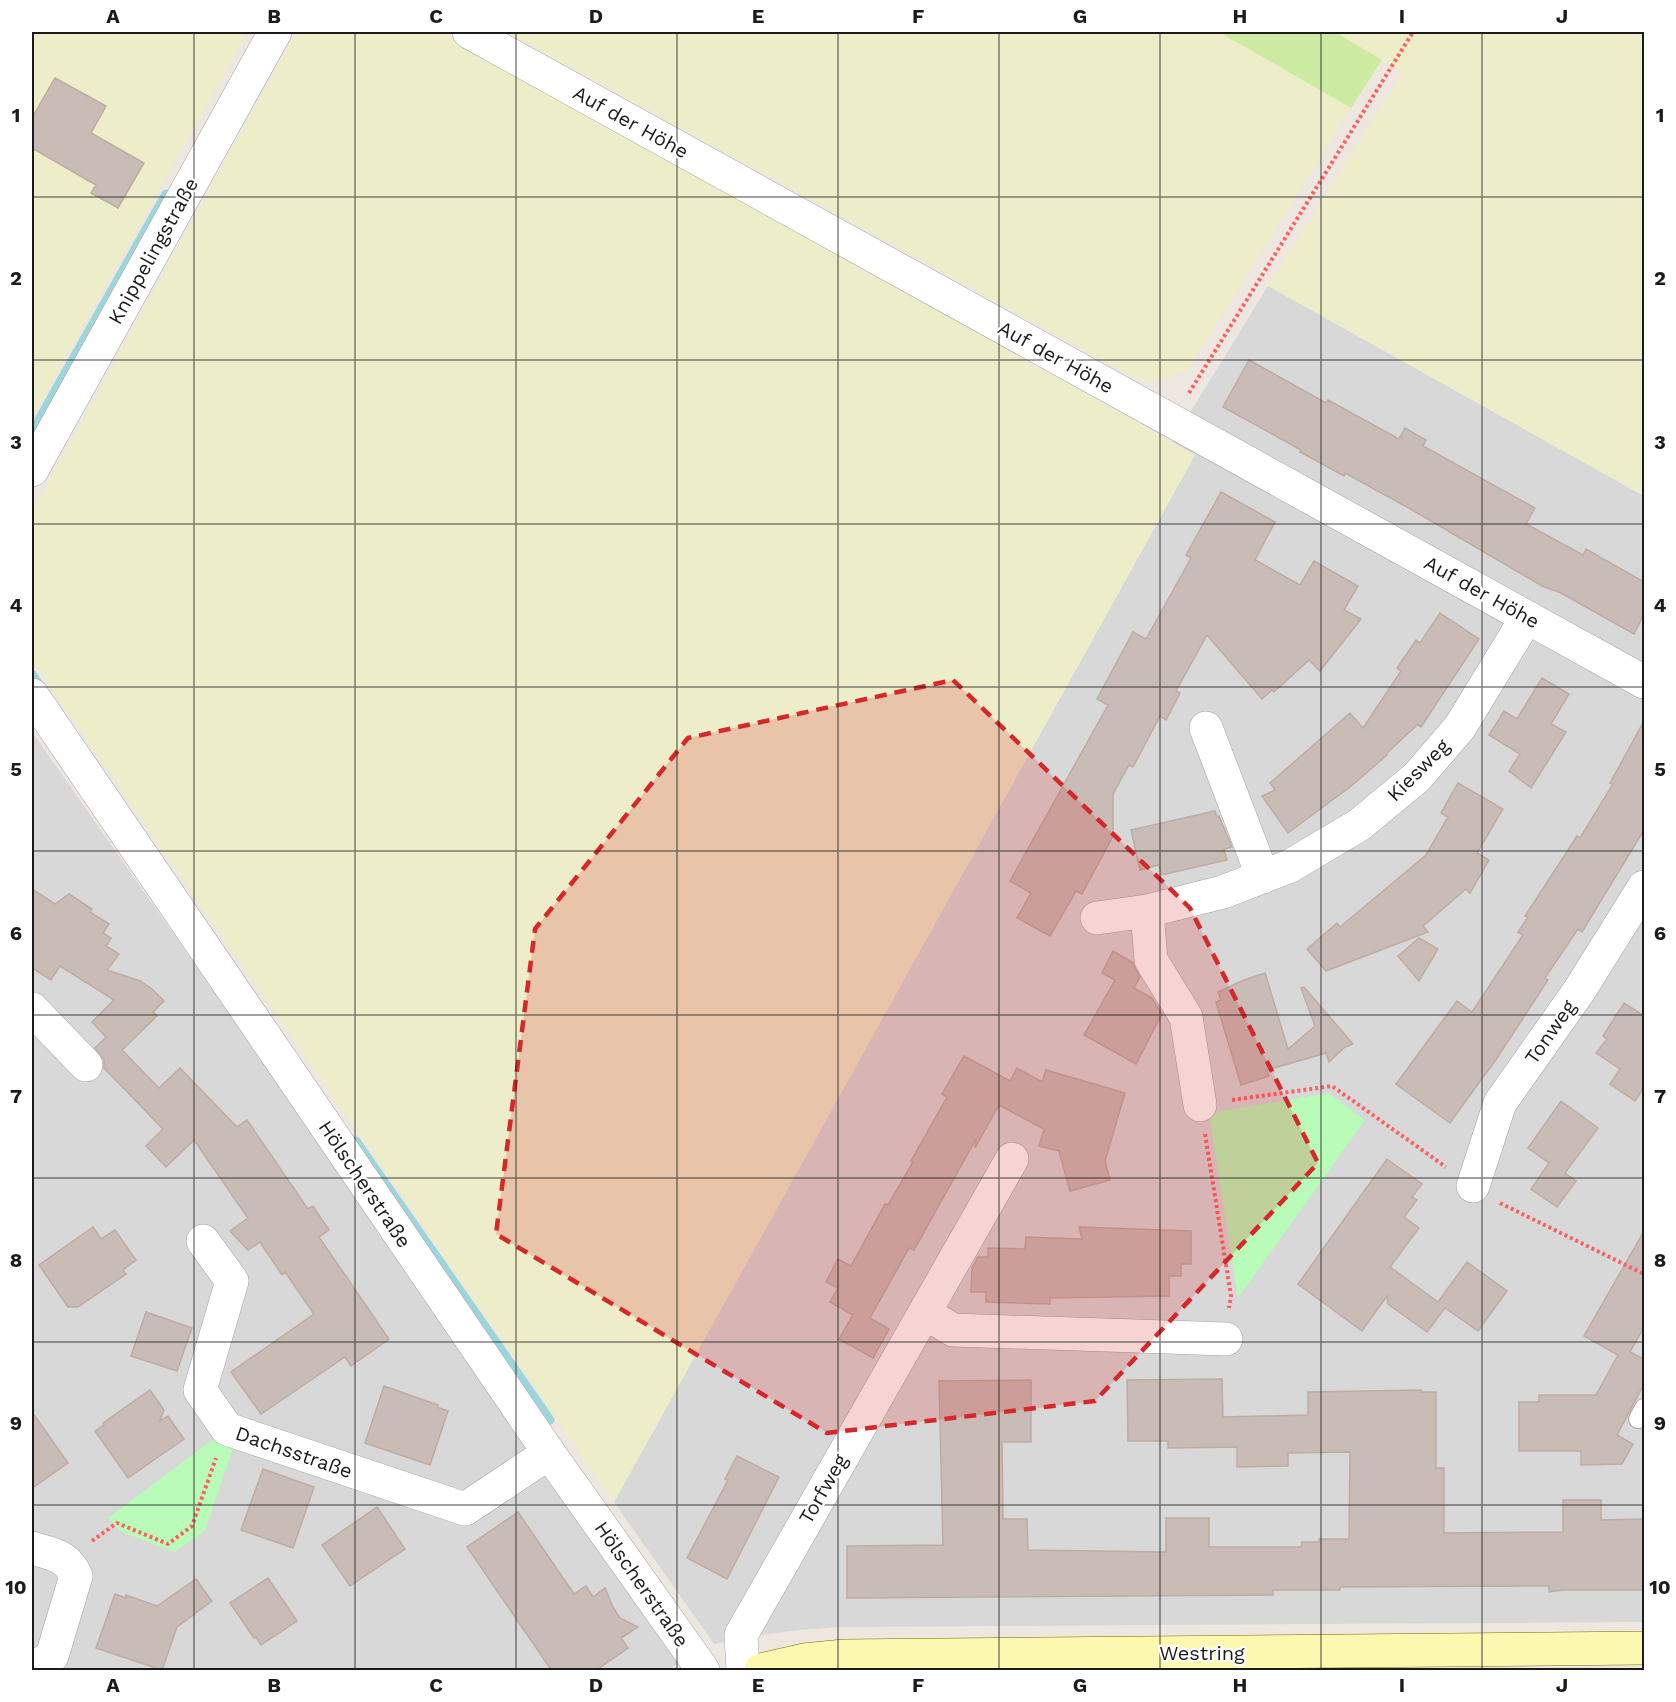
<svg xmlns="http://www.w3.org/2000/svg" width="1676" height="1702" viewBox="0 0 1676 1702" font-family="'Work Sans',sans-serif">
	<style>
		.residential { fill: #d9d8d8 }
		.farmland { fill: #ededc9 }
		.grass { fill: #cdeba2 }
		.park { fill: #b9fbb8 }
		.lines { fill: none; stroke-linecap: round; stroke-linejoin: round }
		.stream { stroke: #9dd5dd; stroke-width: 9 }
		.building { fill: #c9bcb6; stroke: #bfaca1; stroke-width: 1.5 }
		.service-casing { stroke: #a2a2a2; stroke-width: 20 }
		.minor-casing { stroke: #a2a2a2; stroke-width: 34 }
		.secondary-casing { stroke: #727301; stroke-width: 34 }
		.path { stroke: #ff5f5e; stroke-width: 4; stroke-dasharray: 3 3; stroke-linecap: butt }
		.service { stroke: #fff; stroke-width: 18 }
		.minor { stroke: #fff; stroke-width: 33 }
		.secondary { stroke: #fcf8af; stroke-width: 33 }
		.marked { fill: #d62828; fill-opacity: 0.2; stroke: #d62828; stroke-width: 4.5; stroke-dasharray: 12 8; stroke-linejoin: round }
		.grid { fill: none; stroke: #1b1b1b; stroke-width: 1.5; stroke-opacity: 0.55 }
		.labels { text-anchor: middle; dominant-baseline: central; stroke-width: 4.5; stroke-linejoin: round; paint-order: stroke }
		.street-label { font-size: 20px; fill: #1b1b1b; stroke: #fff }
		.neatline { fill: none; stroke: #1b1b1b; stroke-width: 2 }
		.grid-label { font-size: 20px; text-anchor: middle; font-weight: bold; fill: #1b1b1b }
	</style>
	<rect width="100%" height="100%" fill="#ede7df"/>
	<path class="residential" d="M 1268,286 L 1644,496 L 1644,1622 L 843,1627 L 799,1630 L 759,1635 L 714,1644 L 614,1502 L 1195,455 L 1172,442 Z
		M 32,732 L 683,1660 L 668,1670 L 32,1670 Z"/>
	<path class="farmland" d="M 32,32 L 247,32 L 32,418 Z
		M 296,32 L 440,32 L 1195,455 L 614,1502 L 32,661 L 32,513 Z
		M 506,32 L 1219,32 L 1351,108 L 1186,372 L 1144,383 Z
		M 1335,32 L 1644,32 L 1644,496 L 1268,286 L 1403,73 Z"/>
	<path class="grass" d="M 1219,32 L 1335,32 L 1382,60 L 1351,108 Z"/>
	<path class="park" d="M 1329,1093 L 1365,1120 L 1238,1298 L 1209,1113 Z
		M 215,1438 L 234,1445 L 205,1531 L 174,1552 L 120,1531 L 108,1518 Z"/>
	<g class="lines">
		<path class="stream" d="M 32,432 L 166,194
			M 32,674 L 42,689
			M 356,1141 L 550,1420"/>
	</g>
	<path class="building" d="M 55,78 L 106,106 L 91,133 L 144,163 L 118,208 L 91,193 L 96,185 L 32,148 L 32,118 Z
		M 1249,360 L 1326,403 L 1328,400 L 1399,439 L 1405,428 L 1426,440 L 1423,446 L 1535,508 L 1526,524 L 1583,555 L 1586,549 L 1644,582 L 1644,614 L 1634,634 L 1561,593 L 1542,586 L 1414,511 L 1345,473 L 1344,476 L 1300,452 L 1301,450 L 1223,407 Z
		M 1221,492 L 1275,522 L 1255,560 L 1300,585 L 1314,561 L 1358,586 L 1344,610 L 1361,619 L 1320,671 L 1309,660 L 1274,692 L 1272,690 L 1262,699 L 1207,635 L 1176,691 L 1180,693 L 1166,720 L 1160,716 L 1133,767 L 1129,765 L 1113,794 L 1113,836 L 1082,894 L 1076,891 L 1050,936 L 1017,918 L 1031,893 L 1010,881 L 1108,705 L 1097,699 L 1133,632 L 1146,639 L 1191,558 L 1186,555 Z
		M 1440,613 L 1479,639 L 1421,727 L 1418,724 L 1386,754 L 1387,755 L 1378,763 L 1350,787 L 1288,833 L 1262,796 L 1275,790 L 1270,783 L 1350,713 L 1363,728 L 1401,671 L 1397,668 L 1416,640 L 1420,643 Z
		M 1542,678 L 1569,694 L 1551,724 L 1566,732 L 1531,788 L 1509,771 L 1520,754 L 1489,735 L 1504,711 L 1517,719 Z
		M 1644,721 L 1644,830 L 1582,932 L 1578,929 L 1545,978 L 1548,980 L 1497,1058 L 1450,1123 L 1396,1084 L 1457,1001 L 1472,1012 L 1523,935 L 1518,932 L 1528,917 L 1525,916 L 1577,836 L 1580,838 L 1613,784 L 1610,783 Z
		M 1458,783 L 1503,809 L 1477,853 L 1489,860 L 1470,893 L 1466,889 L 1423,926 L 1428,932 L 1326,971 L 1307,949 L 1337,923 L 1340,927 L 1426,855 L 1448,817 L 1441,813 Z
		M 1215,811 L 1217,817 L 1219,816 L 1232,847 L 1224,849 L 1227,860 L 1161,875 L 1159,865 L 1140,870 L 1131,830 Z
		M 32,889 L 55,904 L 69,894 L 92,909 L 90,912 L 109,924 L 103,933 L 111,938 L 106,946 L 119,954 L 107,970 L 140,981 L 152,989 L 164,1001 L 153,1012 L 157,1016 L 122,1050 L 159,1088 L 180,1068 L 237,1127 L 247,1120 L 308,1209 L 313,1206 L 329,1230 L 319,1237 L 389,1339 L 351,1366 L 345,1357 L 261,1414 L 231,1372 L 314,1314 L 285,1272 L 282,1275 L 260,1242 L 248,1250 L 230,1231 L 248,1218 L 194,1140 L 166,1167 L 146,1146 L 163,1129 L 104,1068 L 104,1060 L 95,1048 L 106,1037 L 92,1022 L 114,1000 L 60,966 L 51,980 L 32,968 Z
		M 1419,938 L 1438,949 L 1419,981 L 1398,956 Z
		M 1113,951 L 1132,962 L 1140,977 L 1134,988 L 1152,998 L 1162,1014 L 1136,1064 L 1084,1035 L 1115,980 L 1102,973 Z
		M 1265,973 L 1288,1049 L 1315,1026 L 1301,988 L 1304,987 L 1353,1044 L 1345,1047 L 1329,1062 L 1326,1053 L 1267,1070 L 1269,1076 L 1241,1085 L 1216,1002 L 1221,1000 L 1218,992 L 1244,980 Z
		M 1624,1003 L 1644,1016 L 1644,1087 L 1635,1101 L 1610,1084 L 1620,1069 L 1596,1053 L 1607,1039 L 1603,1036 Z
		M 964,1056 L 1010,1081 L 1017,1068 L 1042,1082 L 1046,1070 L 1125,1093 L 1105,1161 L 1110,1180 L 1070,1191 L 1059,1151 L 1039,1146 L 1044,1129 L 999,1105 L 975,1148 L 976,1139 L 914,1250 L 909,1248 L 870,1318 L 889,1329 L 873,1358 L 839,1339 L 853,1315 L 830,1302 L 838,1288 L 826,1282 L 838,1259 L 851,1266 L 885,1204 L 888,1205 L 913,1162 L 911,1161 L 947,1097 L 942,1094 Z
		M 1561,1101 L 1598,1128 L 1565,1173 L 1576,1181 L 1557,1207 L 1531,1189 L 1549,1163 L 1528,1148 Z
		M 1387,1159 L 1422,1184 L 1412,1197 L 1417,1200 L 1404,1217 L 1419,1228 L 1390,1267 L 1438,1302 L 1467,1262 L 1507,1291 L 1478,1331 L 1445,1308 L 1427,1332 L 1388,1304 L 1387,1296 L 1362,1331 L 1298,1284 Z
		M 93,1227 L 101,1239 L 115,1230 L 136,1260 L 123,1270 L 126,1274 L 78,1307 L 68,1307 L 39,1265 Z
		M 1079,1227 L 1191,1231 L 1191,1264 L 1181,1264 L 1181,1276 L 1169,1276 L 1169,1296 L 1050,1298 L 1050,1304 L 986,1302 L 986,1292 L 971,1292 L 972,1268 L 978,1257 L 988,1257 L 988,1248 L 1025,1249 L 1026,1237 L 1082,1239 Z
		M 1644,1231 L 1644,1327 L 1630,1352 L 1644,1359 L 1644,1384 L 1617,1435 L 1633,1444 L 1622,1464 L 1581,1465 L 1581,1451 L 1519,1451 L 1519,1402 L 1539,1402 L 1539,1395 L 1596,1395 L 1618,1355 L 1584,1336 Z
		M 146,1312 L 192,1328 L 177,1371 L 131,1356 Z
		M 1222,1379 L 1223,1417 L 1308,1415 L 1308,1392 L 1421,1390 L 1421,1392 L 1436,1392 L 1436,1468 L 1444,1468 L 1444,1533 L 1563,1532 L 1563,1500 L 1601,1500 L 1601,1520 L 1644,1519 L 1644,1590 L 1563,1590 L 1549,1592 L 1549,1586 L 1340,1587 L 1340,1590 L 1273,1590 L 1273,1595 L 847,1598 L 847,1546 L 943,1545 L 939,1381 L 1031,1380 L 1031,1442 L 1002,1442 L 1003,1519 L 1027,1519 L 1028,1550 L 1166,1552 L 1166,1518 L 1209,1518 L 1209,1547 L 1301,1547 L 1302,1542 L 1319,1542 L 1319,1539 L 1349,1539 L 1350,1452 L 1288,1453 L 1288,1466 L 1237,1467 L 1237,1447 L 1168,1448 L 1168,1441 L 1128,1441 L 1127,1380 Z
		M 384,1386 L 438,1405 L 437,1407 L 448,1411 L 430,1465 L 365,1443 Z
		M 150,1390 L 164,1410 L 160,1421 L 168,1416 L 184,1439 L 128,1478 L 95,1431 L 104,1425 L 103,1423 Z
		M 32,1412 L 68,1463 L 32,1488 Z
		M 737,1456 L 779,1477 L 727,1579 L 687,1558 L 728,1480 L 725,1479 Z
		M 263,1469 L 314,1487 L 293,1548 L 241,1530 Z
		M 377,1507 L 405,1549 L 350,1586 L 322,1545 Z
		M 518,1512 L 574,1594 L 586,1586 L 593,1597 L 605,1588 L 613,1607 L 620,1618 L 638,1627 L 621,1638 L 628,1648 L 595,1671 L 552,1671 L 467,1547 Z
		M 268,1578 L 297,1621 L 261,1645 L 256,1637 L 254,1638 L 230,1603 Z
		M 196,1579 L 212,1601 L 177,1627 L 162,1670 L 96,1648 L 115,1594 L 126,1598 L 126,1595 L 157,1606 Z"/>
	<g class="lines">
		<g class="service-casing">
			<path id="service" d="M 1638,1419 L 1644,1408"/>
		</g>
		<g class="minor-casing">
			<path id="minor" d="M 469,32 L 1644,682
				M 32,470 L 275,32
				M 32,695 L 549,1453 L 703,1670
				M 1206,728 L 1263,877
				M 1147,911 L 1151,960 L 1186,1017 L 1200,1105
				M 1097,918 L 1147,911 L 1223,892 L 1290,866 L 1359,825 L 1417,777 L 1460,727 L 1527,617
				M 32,1009 L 86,1065
				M 1473,1186 L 1500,1103 L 1579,991 L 1644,887
				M 203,1241 L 232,1281 L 200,1390 L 227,1429 L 465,1509 L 549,1453
				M 925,1313 L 953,1330 L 1226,1339
				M 32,1548 C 52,1554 67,1555 76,1576 L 52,1656 L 32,1670
				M 743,1670 L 741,1635 L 1012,1159"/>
		</g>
		<g class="secondary-casing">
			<path id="secondary" d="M 761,1670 L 804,1660 L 844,1656 L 1644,1648"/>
		</g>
		<path class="path" d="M 1189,393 L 1413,32
			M 1232,1100 L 1332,1086 L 1446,1167
			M 1205,1134 L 1231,1296 L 1229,1308
			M 1500,1203 L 1644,1274
			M 92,1541 L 117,1523 L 168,1544 L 192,1526 L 216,1458"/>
		<use href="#service" class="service"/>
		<use href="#minor" class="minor"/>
		<use href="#secondary" class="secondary"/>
	</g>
	<path class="marked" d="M 953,680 L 1190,908 L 1318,1163 L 1095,1401 L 827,1433 L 496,1234 L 535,929 L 688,738 Z"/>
	<path class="grid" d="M 194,32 L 194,1670M 355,32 L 355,1670M 516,32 L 516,1670M 677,32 L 677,1670M 838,32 L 838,1670M 999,32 L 999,1670M 1160,32 L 1160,1670M 1321,32 L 1321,1670M 1482,32 L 1482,1670M 32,197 L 1644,197M 32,360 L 1644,360M 32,524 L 1644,524M 32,687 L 1644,687M 32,851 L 1644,851M 32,1015 L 1644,1015M 32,1178 L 1644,1178M 32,1342 L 1644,1342M 32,1505 L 1644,1505"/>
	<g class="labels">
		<g class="street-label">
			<text transform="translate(631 122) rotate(29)">Auf der Höhe</text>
			<text transform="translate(153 251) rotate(-61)">Knippelingstraße</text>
			<text transform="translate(1056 357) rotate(29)">Auf der Höhe</text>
			<text transform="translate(1482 592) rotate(29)">Auf der Höhe</text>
			<text transform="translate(1418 770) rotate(-45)">Kiesweg</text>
			<text transform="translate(1550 1032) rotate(-55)">Tonweg</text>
			<text transform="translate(365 1184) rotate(56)">Hölscherstraße</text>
			<text transform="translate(294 1452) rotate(19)">Dachsstraße</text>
			<text transform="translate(823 1489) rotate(-60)">Torfweg</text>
			<text transform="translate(642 1584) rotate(55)">Hölscherstraße</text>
			<text x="1202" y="1653">Westring</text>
		</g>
	</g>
	<rect width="1676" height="1702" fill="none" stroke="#ffffff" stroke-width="66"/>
	<rect x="33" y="33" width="1610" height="1636" class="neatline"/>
	<g class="grid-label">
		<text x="113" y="23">A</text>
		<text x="274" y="23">B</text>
		<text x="436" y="23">C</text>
		<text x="596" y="23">D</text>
		<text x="758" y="23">E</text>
		<text x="918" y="23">F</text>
		<text x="1080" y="23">G</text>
		<text x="1240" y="23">H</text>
		<text x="1402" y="23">I</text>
		<text x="1562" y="23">J</text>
		<text x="16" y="122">1</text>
		<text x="1660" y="122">1</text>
		<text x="16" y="285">2</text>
		<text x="1660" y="285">2</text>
		<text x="16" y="449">3</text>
		<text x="1660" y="449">3</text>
		<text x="16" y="612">4</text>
		<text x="1660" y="612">4</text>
		<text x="16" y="776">5</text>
		<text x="1660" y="776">5</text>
		<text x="16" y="940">6</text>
		<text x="1660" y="940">6</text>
		<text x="16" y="1103">7</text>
		<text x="1660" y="1103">7</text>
		<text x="16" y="1267">8</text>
		<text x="1660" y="1267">8</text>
		<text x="16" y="1430">9</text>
		<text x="1660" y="1430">9</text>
		<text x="16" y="1594">10</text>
		<text x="1660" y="1594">10</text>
		<text x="113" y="1692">A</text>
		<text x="274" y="1692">B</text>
		<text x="436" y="1692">C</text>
		<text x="596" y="1692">D</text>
		<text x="758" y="1692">E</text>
		<text x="918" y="1692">F</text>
		<text x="1080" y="1692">G</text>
		<text x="1240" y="1692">H</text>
		<text x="1402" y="1692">I</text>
		<text x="1562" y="1692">J</text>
	</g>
</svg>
